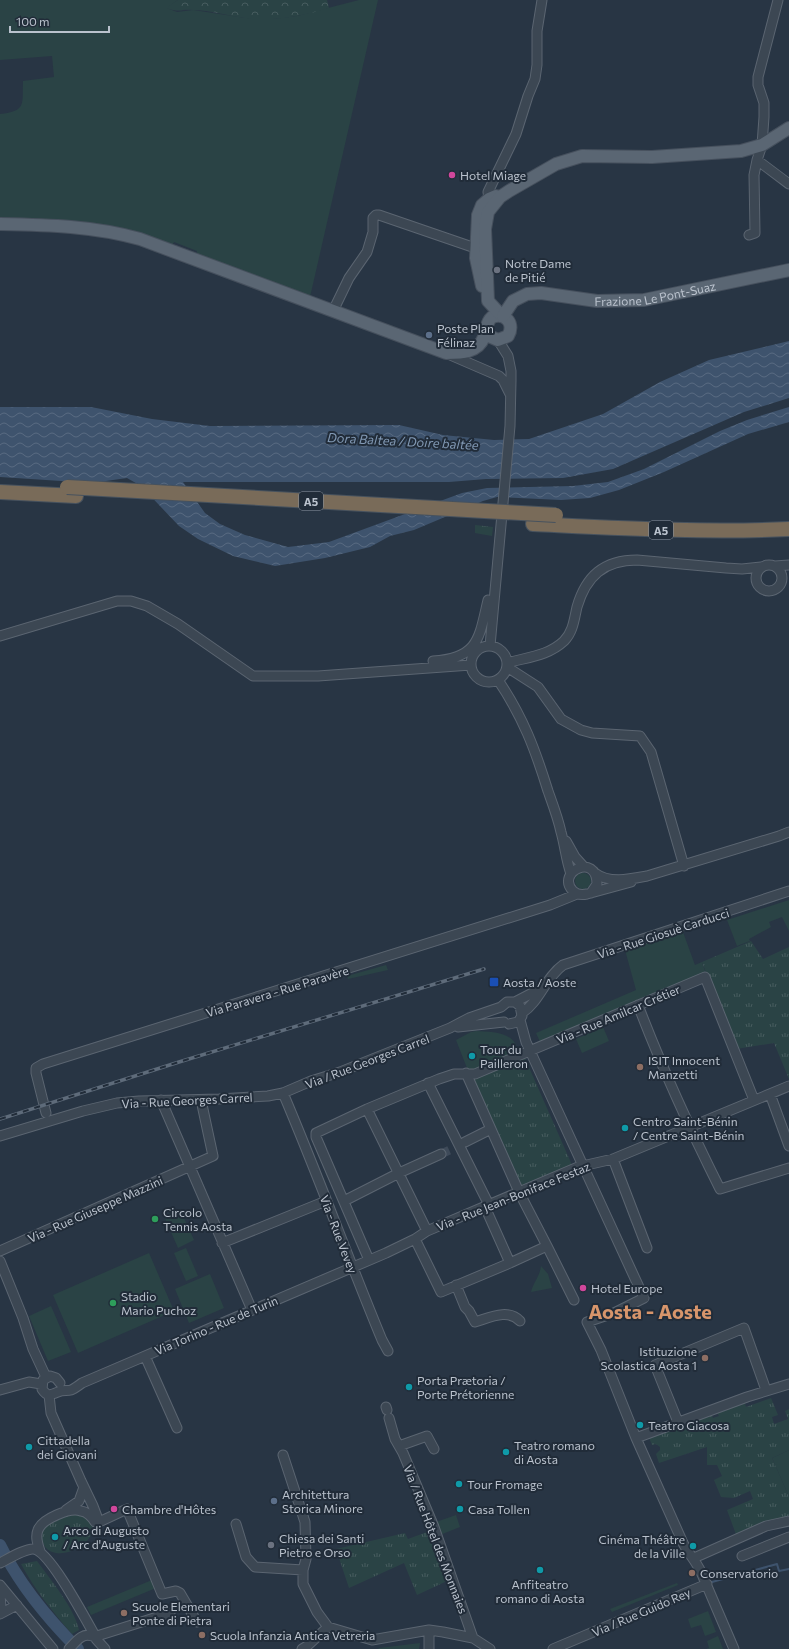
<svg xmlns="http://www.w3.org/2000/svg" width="789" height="1649" viewBox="0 0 789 1649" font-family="Commissioner,sans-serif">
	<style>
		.green { fill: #2a4345 }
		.forest { fill: url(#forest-crowns) }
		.park { fill: url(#park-tufts) }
		.water { fill: url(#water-waves) }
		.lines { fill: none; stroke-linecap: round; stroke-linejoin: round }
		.stream { stroke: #3e536d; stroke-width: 2 }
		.river { stroke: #3e536d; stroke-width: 12 }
		.minor-tunnel { stroke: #3e4a59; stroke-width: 9; stroke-dasharray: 9 4.5; stroke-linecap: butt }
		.minor-casing { stroke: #5b6571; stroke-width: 11 }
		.major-casing { stroke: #46505d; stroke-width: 14 }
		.highway-casing { stroke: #47525e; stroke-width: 16 }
		.minor { stroke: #3c4753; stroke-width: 9 }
		.major { stroke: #5a6673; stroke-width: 12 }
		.highway { stroke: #796b59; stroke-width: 14 }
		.rail-casing { stroke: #5e6b7a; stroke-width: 3.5 }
		.rail { stroke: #212c39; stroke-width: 2; stroke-dasharray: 6; stroke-linecap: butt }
		.highway-bridge-casing { stroke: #47525e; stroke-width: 16; stroke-linecap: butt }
		.highway-bridge { stroke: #796b59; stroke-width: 14 }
		.hotel-dot { fill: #d1479c; stroke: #212c39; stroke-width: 1.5 }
		.worship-dot { fill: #6b7280; stroke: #212c39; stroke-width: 1.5 }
		.service-dot { fill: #5c6f8a; stroke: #212c39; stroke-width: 1.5 }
		.transit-dot { fill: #1a4fb4; stroke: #212c39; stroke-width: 1.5 }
		.culture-dot { fill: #0f9aa8; stroke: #212c39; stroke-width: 1.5 }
		.education-dot { fill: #8d6e63; stroke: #212c39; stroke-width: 1.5 }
		.leisure-dot { fill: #2e9e5b; stroke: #212c39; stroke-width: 1.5 }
		.labels { text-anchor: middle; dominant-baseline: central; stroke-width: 4; stroke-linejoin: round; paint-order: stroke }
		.shield { fill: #212c39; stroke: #8c95a1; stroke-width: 1 }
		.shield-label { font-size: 11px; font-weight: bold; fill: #bac2cd }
		.poi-label { font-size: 12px; fill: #bac2cd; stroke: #212c39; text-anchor: start }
		.street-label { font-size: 12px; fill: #bac2cd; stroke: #212c39 }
		.water-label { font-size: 13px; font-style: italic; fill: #8198b3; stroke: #212c39 }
		.town-label { font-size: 20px; font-weight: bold; fill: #d7956b; stroke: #212c39 }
	</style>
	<defs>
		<pattern id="forest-crowns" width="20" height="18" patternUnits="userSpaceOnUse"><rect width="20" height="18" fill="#2a4345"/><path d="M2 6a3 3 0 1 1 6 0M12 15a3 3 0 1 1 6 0" fill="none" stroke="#475c5f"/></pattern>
		<pattern id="park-tufts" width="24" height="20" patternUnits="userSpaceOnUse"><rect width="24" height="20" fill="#2a4345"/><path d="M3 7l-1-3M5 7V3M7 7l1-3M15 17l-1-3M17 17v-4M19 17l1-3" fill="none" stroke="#475c5f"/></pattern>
		<pattern id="water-waves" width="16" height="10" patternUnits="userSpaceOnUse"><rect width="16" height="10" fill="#3e536d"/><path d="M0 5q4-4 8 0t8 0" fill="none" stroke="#586a81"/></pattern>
	</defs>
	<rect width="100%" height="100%" fill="#283544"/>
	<path class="green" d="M 0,0 L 178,0 L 167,8 L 177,12 L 193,10 L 246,18 L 273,19 L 297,16 L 359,0 L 378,0 L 310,297 L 197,255 L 197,251 L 174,242 L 172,246 L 131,230 L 98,224 L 47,219 L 0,218 L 0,114 C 27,111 22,104 23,81 L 54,77 L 52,56 L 0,60 Z
		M575 881a8 8 0 1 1 16 0a8 8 0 1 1-16 0Z
		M 789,900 L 789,931 L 782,917 L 769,922 L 771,927 L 749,939 L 750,941 L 737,946 L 727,920 Z
		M 683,932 L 695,965 L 702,962 L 706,974 L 541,1044 L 536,1033 L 636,990 L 625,950 Z
		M 386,965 L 388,970 L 348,979 L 347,976 Z
		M 603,1027 L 609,1041 L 582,1053 L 576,1039 Z
		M 476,1031 C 490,1032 511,1031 517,1047 L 514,1053 L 473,1070 L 467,1068 L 456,1040 L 471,1032 Z
		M 180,1209 L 194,1240 L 178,1248 L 164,1216 Z
		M 186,1248 L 198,1276 L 186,1281 L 174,1253 Z
		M 149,1253 L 174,1311 L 78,1353 L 53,1295 Z
		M 541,1266 L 548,1274 L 552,1288 L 531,1292 C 533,1283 540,1276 541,1266 Z
		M 210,1274 L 224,1308 L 189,1323 L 175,1289 Z
		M 51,1306 L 71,1352 L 48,1361 L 29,1316 Z
		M 789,1450 L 789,1497 L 772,1458 Z
		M 456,1515 L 460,1527 L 440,1535 L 436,1522 Z
		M 152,1580 L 156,1588 L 91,1615 L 87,1607 Z
		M 677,1583 L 678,1585 L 612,1612 L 610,1609 Z
		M 708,1611 L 716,1632 L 705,1636 L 701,1625 L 691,1628 L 688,1619 Z
		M 718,1636 L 723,1649 L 706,1649 L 709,1648 L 707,1641 Z
		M 420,1643 L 419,1649 L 378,1649 L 379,1648 Z"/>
	<path class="forest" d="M 178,0 L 327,0 L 329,8 C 302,16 273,22 245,18 C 228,16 210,10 193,10 C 180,9 181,13 166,8 Z"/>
	<path class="park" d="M 475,525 L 493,527 L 492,536 L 475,533 Z
		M 751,941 L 763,959 L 789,947 L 789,1079 L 774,1043 L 736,1049 L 702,962 Z
		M 524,1056 L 572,1165 L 520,1188 L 472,1079 Z
		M 771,1398 L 778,1415 L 772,1417 L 774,1424 L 788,1419 L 785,1411 L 789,1409 L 789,1450 L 772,1458 L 789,1497 L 789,1519 L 737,1537 L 727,1510 L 753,1499 L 750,1491 L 734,1498 L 721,1497 L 714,1480 L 722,1476 L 717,1465 L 707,1465 L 707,1447 L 659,1463 L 656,1454 L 660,1450 L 660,1447 L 656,1444 L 652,1445 L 648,1435 L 711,1414 L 713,1418 L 719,1416 L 717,1412 L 744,1401 L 746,1407 Z
		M 71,1513 L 81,1513 L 93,1524 C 96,1551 39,1570 41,1531 L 50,1523 Z
		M 427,1532 L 447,1581 L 417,1595 L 404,1563 L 349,1588 L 336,1549 L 405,1533 L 408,1539 Z
		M 37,1561 C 50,1579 75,1609 79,1630 L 72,1634 C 52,1611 35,1590 21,1564 Z"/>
	<path class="water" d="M 789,341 L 789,398 L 744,412 L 613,469 L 563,478 L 486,479 L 449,482 L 183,482 L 205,513 L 220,524 L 245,535 L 288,547 L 329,542 L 462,493 L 487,488 L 573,486 L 608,482 L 644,469 L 720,431 L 747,420 L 789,407 L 789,422 L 748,434 L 664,472 L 619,490 L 590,498 L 561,500 L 497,497 L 483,501 L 414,530 L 390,536 L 370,547 L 325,558 L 275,566 L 233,556 L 198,539 L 179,526 L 141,486 L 127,478 L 92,483 L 0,477 L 0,407 L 91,407 L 152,419 L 210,426 L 399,425 L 443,435 L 494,440 L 529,439 L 603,414 L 660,382 L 709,360 Z"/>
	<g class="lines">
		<path class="stream" d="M 431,1530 L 430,1532 L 439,1555
			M 712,1582 L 777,1564 L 779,1571 L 789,1569"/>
		<path class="river" d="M 0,1545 C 19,1584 47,1618 78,1649"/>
		<path class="minor-tunnel" d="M 441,1154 L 452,1149"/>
		<g class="minor-casing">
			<path id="minor" d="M 757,160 L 789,184
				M 489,199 L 488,192 L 516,134 L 528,96 L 535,79 L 537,65 L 537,31 L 542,0
				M 749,235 L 755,233 L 754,175 L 757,160 L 762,145 L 764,117 L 764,103 L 758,85 L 758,77 L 778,0
				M 333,311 L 349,278 L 367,252 L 373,232 L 373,218 L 376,215 L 379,215 L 481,250
				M 448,354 L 499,376 L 503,380 L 510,394
				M756 578a13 13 0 1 1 26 0a13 13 0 1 1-26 0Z
				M 775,566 L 789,565
				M 0,636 L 117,601 L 131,601 L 147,606 L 178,624 L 253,676 L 318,676 L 471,665
				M471 664a18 18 0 1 1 36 0a18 18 0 1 1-36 0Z
				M 490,646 L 510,426 L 511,381 L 511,371 L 508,356 L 498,340
				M 433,661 C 479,658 479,638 488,600
				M 507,663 C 528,657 548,656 564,641 C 573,632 574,620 577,607 C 586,576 604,560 637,560 L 726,568 L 742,569 L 761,567
				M 507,667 L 538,687 L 561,719 L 581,730 L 592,733 L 640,736 L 651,752 L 684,866
				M 498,680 C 523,717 535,749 548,791 C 553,805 558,818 561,832 C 565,846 566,860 571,874
				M 566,841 L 575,857 L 584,867
				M 595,873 C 609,884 631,879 647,876 L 779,836 L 789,832
				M 591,893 L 597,884 C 597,852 555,872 573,891 C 577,895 582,895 587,894 L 631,882
				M 515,1002 L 544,987
				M 638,1005 C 662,1068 690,1129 720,1189 L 789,1168
				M 522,1013 C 540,1001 545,978 563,965 L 789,891
				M 520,1020 L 526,1042 L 644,1298 L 614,1313 L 587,1322 L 601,1350 L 636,1438 L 683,1543 C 688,1553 696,1561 701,1572 L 734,1649
				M 458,1027 L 504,1022
				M 428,1083 L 489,1205
				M 283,1093 C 318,1175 348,1258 382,1340 L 388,1351
				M 770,1094 L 789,1146
				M 161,1100 L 252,1310
				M 367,1109 L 427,1231
				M 46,1113 L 36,1073 L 36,1068 L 43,1064 L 550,905 L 577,894
				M 0,1136 L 83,1111 L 117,1103 L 139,1101 L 219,1099 L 268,1096 L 283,1093 L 311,1081 L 340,1072 L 450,1028 L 469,1018 L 501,1007 L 507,1002 L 515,1002 L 520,1006 L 522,1016 L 518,1022 L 509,1024
				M 465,1142 L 491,1129
				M 613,1159 L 647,1248
				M 344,1201 L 399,1173 L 441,1154
				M 485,1207 L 510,1263
				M 415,1239 L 441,1292 L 510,1263 L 547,1246 L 519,1192 L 466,1073
				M 222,1243 L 326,1201
				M 547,1246 L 574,1300
				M 0,1251 L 213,1156 L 201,1100
				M 369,1260 L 316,1137 L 316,1133 L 367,1109 L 439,1079 L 454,1074 L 475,1074 L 705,977 L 754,1100
				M 0,1261 L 23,1318 L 33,1349 L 46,1377
				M 456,1285 L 465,1307 L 469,1311 L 475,1322 C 489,1318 508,1308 520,1321
				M 145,1356 L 177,1428
				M 60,1383 L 56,1378 L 50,1376 L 43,1380 L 42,1389 C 47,1397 51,1395 58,1392 C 62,1390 67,1391 71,1390 C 74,1389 78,1386 82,1383 L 386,1253 L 415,1239 L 427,1231 L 578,1167 L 613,1159 L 789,1086
				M 0,1390 L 29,1382 L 41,1384
				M 49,1395 L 51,1413 L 81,1481 L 93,1506 L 99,1522
				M 386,1407 L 387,1410
				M 389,1418 L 395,1439 L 403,1453 L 434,1527 L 473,1638
				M 678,1422 L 655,1365 L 744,1328 L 766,1390
				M 636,1438 L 747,1397 L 789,1384
				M 399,1446 L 427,1436 L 434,1449
				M 283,1455 L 305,1522 L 306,1559 L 303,1570 L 303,1584 L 317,1612 L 328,1627
				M 66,1510 L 79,1501 L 84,1487
				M 99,1522 L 127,1509 L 162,1594 L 176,1591 L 180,1593 L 197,1622
				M 236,1524 L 246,1557 L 255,1567 L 303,1570
				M 40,1551 C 38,1545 35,1537 38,1530 C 42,1519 70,1507 81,1511 C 88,1512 92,1517 95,1522 L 99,1522
				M 742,1556 L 789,1537
				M 694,1558 L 766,1526 L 789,1521
				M 0,1563 C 8,1559 26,1548 34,1549 C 50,1552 85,1618 94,1634
				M 0,1585 L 53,1649
				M 0,1593 L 1,1608 L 0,1612
				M 0,1614 L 17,1605
				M 429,1630 L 429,1649
				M 97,1636 L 170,1613
				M 96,1639 L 105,1649
				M 69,1649 C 75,1643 82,1632 92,1636
				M 302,1649 L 307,1646 L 328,1627 L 372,1640 L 429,1630 L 443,1632 L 473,1638 L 490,1649
				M 553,1649 L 707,1584"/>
		</g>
		<g class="major-casing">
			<g id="major">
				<path d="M 0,224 C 49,225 93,226 140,239 L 446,353 C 461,353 478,353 484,337 C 488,329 485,323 492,317 C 506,312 515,324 508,336 L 498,340 L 489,336 L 486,327"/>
				<path d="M 482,286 L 476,258 L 478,215 L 482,205 L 489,199 L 496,196"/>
				<path d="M 501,315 L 488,301 L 485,229 L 488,212 L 500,197 L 509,191 L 556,164 L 582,156 L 652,157 L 741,151 L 762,145 L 789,128"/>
				<path id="s1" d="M 503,316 L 513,301 L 527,294 L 541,293 L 597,301 L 644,300 L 789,270"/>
			</g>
		</g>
		<g class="highway-casing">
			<path id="highway" d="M 0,492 L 76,496
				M 533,524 C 618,528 703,533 789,529"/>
		</g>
		<use href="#minor" class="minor"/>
		<use href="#major" class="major"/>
		<use href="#highway" class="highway"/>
		<g class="rail-casing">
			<path id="rail" d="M 0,1119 L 179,1062 L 484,969"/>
		</g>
		<use href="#rail" class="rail"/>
		<g class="highway-bridge-casing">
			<path id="highway-bridge" d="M 67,487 L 556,515"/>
		</g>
		<use href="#highway-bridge" class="highway-bridge"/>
	</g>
	<g class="hotel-dot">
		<circle cx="452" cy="175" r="4"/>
		<circle cx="583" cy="1288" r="4"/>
		<circle cx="114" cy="1509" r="4"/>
	</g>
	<g class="worship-dot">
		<circle cx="497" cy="270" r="4"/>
		<circle cx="271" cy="1545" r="4"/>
	</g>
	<g class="service-dot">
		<circle cx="429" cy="335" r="4"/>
		<circle cx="274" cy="1501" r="4"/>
	</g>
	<rect class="transit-dot" x="489" y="977" width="10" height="10" rx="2"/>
	<g class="culture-dot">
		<circle cx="472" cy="1056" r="4"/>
		<circle cx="625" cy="1128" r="4"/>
		<circle cx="409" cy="1387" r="4"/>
		<circle cx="640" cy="1425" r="4"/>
		<circle cx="29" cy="1447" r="4"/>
		<circle cx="506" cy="1452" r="4"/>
		<circle cx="459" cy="1484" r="4"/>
		<circle cx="460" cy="1509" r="4"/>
		<circle cx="55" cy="1537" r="4"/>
		<circle cx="693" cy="1546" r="4"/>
		<circle cx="540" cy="1570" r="4"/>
	</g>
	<g class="education-dot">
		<circle cx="640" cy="1067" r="4"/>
		<circle cx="705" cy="1358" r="4"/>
		<circle cx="692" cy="1573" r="4"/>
		<circle cx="124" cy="1613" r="4"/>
		<circle cx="202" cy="1635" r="4"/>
	</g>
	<g class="leisure-dot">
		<circle cx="155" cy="1219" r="4"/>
		<circle cx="113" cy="1303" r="4"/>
	</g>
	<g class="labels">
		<g class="shield">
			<rect x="299" y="492" width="24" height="18" rx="3"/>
			<rect x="649" y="521" width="24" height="18" rx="3"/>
		</g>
		<g class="shield-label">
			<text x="311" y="501">A5</text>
			<text x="661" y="530">A5</text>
		</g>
		<g class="poi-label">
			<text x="460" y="175">Hotel Miage</text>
			<text x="505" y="263">Notre Dame<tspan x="505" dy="14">de Pitié</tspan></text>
			<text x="437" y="328">Poste Plan<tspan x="437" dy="14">Félinaz</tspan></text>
			<text x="503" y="982">Aosta / Aoste</text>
			<text x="480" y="1049">Tour du<tspan x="480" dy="14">Pailleron</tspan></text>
			<text x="648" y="1060">ISIT Innocent<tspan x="648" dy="14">Manzetti</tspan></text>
			<text x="633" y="1121">Centro Saint-Bénin<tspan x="633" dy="14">/ Centre Saint-Bénin</tspan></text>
			<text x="163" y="1212">Circolo<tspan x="163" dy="14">Tennis Aosta</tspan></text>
			<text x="591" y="1288">Hotel Europe</text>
			<text x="121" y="1296">Stadio<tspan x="121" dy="14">Mario Puchoz</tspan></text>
			<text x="697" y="1351" text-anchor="end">Istituzione<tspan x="697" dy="14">Scolastica Aosta 1</tspan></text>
			<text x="417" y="1380">Porta Prætoria /<tspan x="417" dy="14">Porte Prétorienne</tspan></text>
			<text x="648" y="1425">Teatro Giacosa</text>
			<text x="37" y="1440">Cittadella<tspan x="37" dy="14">dei Giovani</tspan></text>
			<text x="514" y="1445">Teatro romano<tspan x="514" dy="14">di Aosta</tspan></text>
			<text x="467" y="1484">Tour Fromage</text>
			<text x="282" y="1494">Architettura<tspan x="282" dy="14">Storica Minore</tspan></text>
			<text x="122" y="1509">Chambre d'Hôtes</text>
			<text x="468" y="1509">Casa Tollen</text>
			<text x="63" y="1530">Arco di Augusto<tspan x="63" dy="14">/ Arc d'Auguste</tspan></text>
			<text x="279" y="1538">Chiesa dei Santi<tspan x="279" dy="14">Pietro e Orso</tspan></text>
			<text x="685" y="1539" text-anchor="end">Cinéma Théâtre<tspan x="685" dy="14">de la Ville</tspan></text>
			<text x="700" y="1573">Conservatorio</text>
			<text x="540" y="1584" text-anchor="middle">Anfiteatro<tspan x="540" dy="14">romano di Aosta</tspan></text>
			<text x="132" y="1606">Scuole Elementari<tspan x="132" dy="14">Ponte di Pietra</tspan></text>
			<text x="210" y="1635">Scuola Infanzia Antica Vetreria</text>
		</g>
		<g class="street-label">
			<text stroke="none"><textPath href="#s1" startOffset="163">Frazione Le Pont-Suaz</textPath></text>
			<text transform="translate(663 933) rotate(-18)">Via - Rue Giosuè Carducci</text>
			<text transform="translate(277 991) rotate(-17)">Via Paravera - Rue Paravère</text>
			<text transform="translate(618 1014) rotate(-23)">Via - Rue Amilcar Crétier</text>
			<text transform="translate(367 1061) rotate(-21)">Via / Rue Georges Carrel</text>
			<text transform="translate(187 1100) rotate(-3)">Via - Rue Georges Carrel</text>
			<text transform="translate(513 1196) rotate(-22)">Via - Rue Jean-Boniface Festaz</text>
			<text transform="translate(95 1209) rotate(-24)">Via - Rue Giuseppe Mazzini</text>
			<text transform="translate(339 1234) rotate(69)">Via - Rue Vevey</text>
			<text transform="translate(216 1325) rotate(-23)">Via Torino - Rue de Turin</text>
			<text transform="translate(436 1539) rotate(69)">Via / Rue Hôtel des Monnaies</text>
			<text transform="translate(641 1612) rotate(-23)">Via / Rue Guido Rey</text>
		</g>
		<g class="water-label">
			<text transform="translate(403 441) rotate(3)">Dora Baltea / Doire baltée</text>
		</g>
		<g class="town-label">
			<text x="650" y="1311">Aosta - Aoste</text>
		</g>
	</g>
	<path d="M10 26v6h99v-6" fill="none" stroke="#bac2cd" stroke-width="2"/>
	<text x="16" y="26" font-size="12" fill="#bac2cd" stroke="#212c39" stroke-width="3" paint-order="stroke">100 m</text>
</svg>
